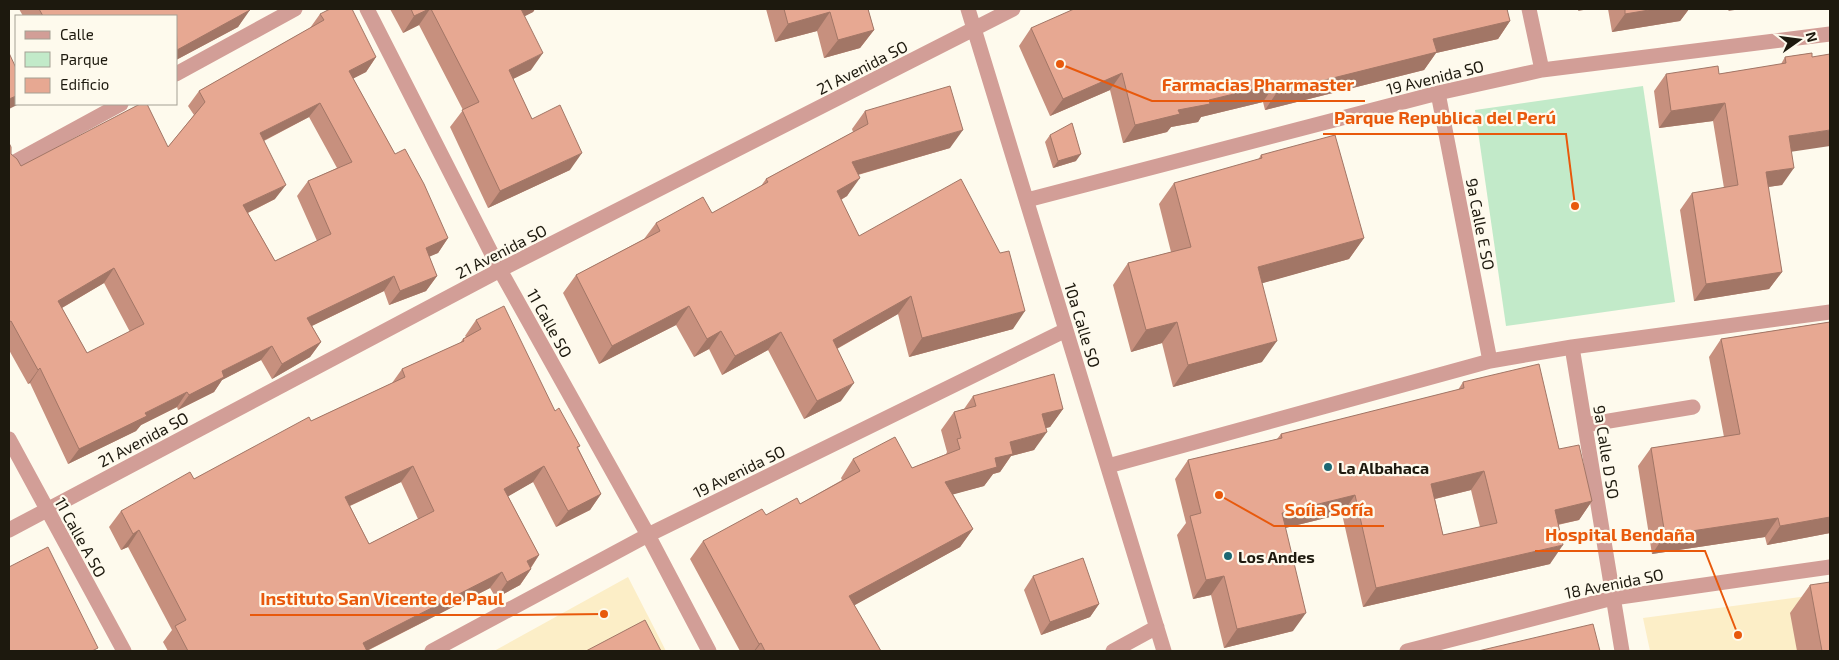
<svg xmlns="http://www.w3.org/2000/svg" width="1839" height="660" viewBox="0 0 1839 660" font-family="'Exo 2',sans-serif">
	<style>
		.built { fill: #fceec7 }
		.green { fill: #c2eac9 }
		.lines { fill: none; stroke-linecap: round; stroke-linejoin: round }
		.minor { stroke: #d29e97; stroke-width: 15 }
		.wall { fill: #c7907e; fill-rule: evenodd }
		.shaded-wall { fill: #a27666 }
		.building { fill: #e7a892; stroke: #a27666; fill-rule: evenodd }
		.poi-dot { fill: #1c6672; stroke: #fefaed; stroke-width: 2 }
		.labels { text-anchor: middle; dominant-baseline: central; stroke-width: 4.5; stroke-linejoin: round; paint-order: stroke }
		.street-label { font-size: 16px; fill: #1d190e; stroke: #fefaed }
		.poi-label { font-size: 16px; font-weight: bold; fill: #1d190e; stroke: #fefaed; text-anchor: start }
		.leader { fill: none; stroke: #e8590c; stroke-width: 2 }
		.callout-dot { fill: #e8590c; stroke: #fefaed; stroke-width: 2 }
		.callout-label { font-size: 18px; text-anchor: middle; font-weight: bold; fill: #e8590c; stroke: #fefaed; stroke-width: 4.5; stroke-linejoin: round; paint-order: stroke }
	</style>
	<rect width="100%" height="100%" fill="#fefaed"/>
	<path class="built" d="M 628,577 L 666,651 L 494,651 Z
		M 1830,593 L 1830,651 L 1650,651 L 1643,618 Z"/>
	<path class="green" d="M 1643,86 L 1675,302 L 1506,326 L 1475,110 Z"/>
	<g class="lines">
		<path class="minor" d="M 367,9 L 500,270 L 648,535 L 709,651
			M 968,9 L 1164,651
			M 1529,9 L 1542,70
			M 176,74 L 295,9
			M 1438,93 L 1490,361
			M 9,165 L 121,104
			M 1027,200 L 1438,93 L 1542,70 L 1830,34
			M 1572,347 L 1622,651
			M 1585,425 L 1693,407
			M 9,439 L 124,651
			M 1108,466 L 1490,361 L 1572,347 L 1830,312
			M 9,530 L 500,270 L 1013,9
			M 432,651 L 648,535 L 1066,330
			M 1113,651 L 1157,627
			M 1407,651 L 1613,598 L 1830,567"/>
	</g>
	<path class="wall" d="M 19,9 L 249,9 L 238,27 L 176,60 L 176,16 L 23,16 Z
		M 390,9 L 535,9 L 533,12 L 524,16 L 531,70 L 513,79 L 532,119 L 570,170 L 488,208 L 450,127 L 463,110 L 419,25 L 403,33 Z
		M 766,9 L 868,9 L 874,30 L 860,48 L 824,58 L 817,31 L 775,42 Z
		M 1608,9 L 1689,9 L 1680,21 L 1612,32 Z
		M 320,14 L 376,57 L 366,72 L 353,78 L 395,154 L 448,238 L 438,253 L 429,256 L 437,276 L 426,291 L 389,305 L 384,291 L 312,326 L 321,342 L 310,357 L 272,379 L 261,360 L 222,380 L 214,392 L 178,410 L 177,407 L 141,425 L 136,431 L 68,464 L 30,383 L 28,384 L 9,350 L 9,143 L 11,154 L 21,166 L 168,147 L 194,115 L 188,106 L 199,91 L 310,28 ZM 309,117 L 337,168 L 308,181 L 297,196 L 317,241 L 275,261 L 248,213 L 275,199 L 264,141 ZM 104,283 L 130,332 L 87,353 L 62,308 Z
		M 1510,21 L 1498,39 L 1436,53 L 1424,70 L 1265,110 L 1263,102 L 1201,117 L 1198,122 L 1171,127 L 1167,132 L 1123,143 L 1110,90 L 1050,116 L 1019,46 L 1031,28 Z
		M 1812,53 L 1792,151 L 1782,185 L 1768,187 L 1782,272 L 1769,289 L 1694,301 L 1680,210 L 1692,193 L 1724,188 L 1713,121 L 1659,128 L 1654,91 L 1666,74 L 1719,74 L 1781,64 L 1785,57 Z
		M 865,111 L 950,148 L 858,175 L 847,196 L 841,200 L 859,236 L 1013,329 L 909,357 L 898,314 L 837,349 L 841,401 L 804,419 L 768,350 L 722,375 L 709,349 L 694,357 L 676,325 L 599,364 L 563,293 L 576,275 L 644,239 L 656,223 L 712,213 L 761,186 L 766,179 L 853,132 L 852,129 Z
		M 1050,135 L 1076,161 L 1053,168 L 1045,142 Z
		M 1261,155 L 1364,238 L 1349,259 L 1262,283 L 1262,362 L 1173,387 L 1162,343 L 1131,352 L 1113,285 L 1128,263 L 1171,252 L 1159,204 L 1174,183 L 1258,160 Z
		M 476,320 L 555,411 L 580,446 L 578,448 L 601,494 L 590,510 L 556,527 L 533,482 L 508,496 L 539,555 L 531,568 L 531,569 L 520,585 L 496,598 L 490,588 L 367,651 L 168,651 L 163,642 L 172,630 L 128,547 L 121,550 L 109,527 L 121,511 L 194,479 L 311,421 L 392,383 L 402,369 L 460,343 L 463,339 L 466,337 L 465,336 ZM 401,482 L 418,519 L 369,544 L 350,506 Z
		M 1830,322 L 1830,533 L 1767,545 L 1765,537 L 1652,554 L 1638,466 L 1651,448 L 1724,437 L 1709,357 L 1721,339 Z
		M 1463,382 L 1559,449 L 1592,501 L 1579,520 L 1558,525 L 1550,564 L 1363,607 L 1342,514 L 1285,528 L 1293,631 L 1224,648 L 1211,595 L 1193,599 L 1177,535 L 1186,523 L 1175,479 L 1188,460 L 1277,439 L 1281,434 L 1458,390 ZM 1471,490 L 1480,527 L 1443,535 L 1435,499 Z
		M 973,396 L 1063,409 L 1050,427 L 1046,428 L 1034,450 L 1011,456 L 1000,472 L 993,474 L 984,486 L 953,494 L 973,529 L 960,547 L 854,605 L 881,651 L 740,651 L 690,559 L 703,541 L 766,515 L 800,504 L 842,480 L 841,478 L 853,459 L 912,468 L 946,454 L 947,452 L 941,430 L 954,412 L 964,409 Z
		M 1033,576 L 1099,604 L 1090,617 L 1041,635 L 1024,590 Z
		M 1810,585 L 1830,651 L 1797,651 L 1790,613 Z"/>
	<path class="shaded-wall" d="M 429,9 L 430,9 L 419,25 L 403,33 L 414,16 Z
		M 519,9 L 535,9 L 533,12 L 508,25 Z
		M 1579,9 L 1589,9 L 1578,11 Z
		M 1655,9 L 1689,9 L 1680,21 L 1612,32 L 1625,14 Z
		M 1730,9 L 1741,9 L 1728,11 Z
		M 250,10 L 238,27 L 176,60 L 177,50 Z
		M 830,12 L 817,31 L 775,42 L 788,24 Z
		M 1510,21 L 1498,39 L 1436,53 L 1424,70 L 1265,110 L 1277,92 L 1433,39 Z
		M 874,30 L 860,48 L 824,58 L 838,40 Z
		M 543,53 L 531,70 L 497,87 L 509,70 Z
		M 376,57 L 366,72 L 339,86 L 349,71 Z
		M 1122,73 L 1110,90 L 1050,116 L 1063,99 Z
		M 1275,84 L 1263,102 L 1201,117 L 1198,122 L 1171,127 L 1167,132 L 1123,143 L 1135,125 L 1178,110 L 1209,100 Z
		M 16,96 L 16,104 L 18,104 L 17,105 L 9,109 L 9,99 Z
		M 320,103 L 309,117 L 249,148 L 260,133 Z
		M 1725,103 L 1713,121 L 1659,128 L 1671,111 Z
		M 963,130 L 950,148 L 839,180 L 852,162 Z
		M 1830,130 L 1830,146 L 1777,154 L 1789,136 Z
		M 582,153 L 570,170 L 488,208 L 500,191 Z
		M 1081,154 L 1076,161 L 1053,168 L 1058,161 Z
		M 1794,168 L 1782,185 L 1754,189 L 1766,172 Z
		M 860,178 L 847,196 L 824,209 L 837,191 Z
		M 286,185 L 275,199 L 233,220 L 243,205 Z
		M 448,238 L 438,253 L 415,263 L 426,248 Z
		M 1364,238 L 1349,259 L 1242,289 L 1258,267 Z
		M 114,268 L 104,283 L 48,316 L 58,301 Z
		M 1782,272 L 1769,289 L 1694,301 L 1706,284 Z
		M 394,276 L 384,291 L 297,333 L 307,318 Z
		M 437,276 L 426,291 L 389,305 L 400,291 Z
		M 911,296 L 898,314 L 820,358 L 833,340 Z
		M 689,306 L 676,325 L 599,364 L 612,346 Z
		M 1025,311 L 1013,329 L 909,357 L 922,338 Z
		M 1177,322 L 1162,343 L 1131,352 L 1146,330 Z
		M 721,331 L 709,349 L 694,357 L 707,339 Z
		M 781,332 L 768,350 L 722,375 L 735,356 Z
		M 1277,341 L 1262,362 L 1173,387 L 1188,365 Z
		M 321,342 L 310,357 L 272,379 L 282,364 Z
		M 272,346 L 261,360 L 222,380 L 214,392 L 178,410 L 189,395 L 222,371 Z
		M 40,368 L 30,383 L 28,384 L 38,370 Z
		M 854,383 L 841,401 L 804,419 L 817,401 Z
		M 187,392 L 177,407 L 141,425 L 136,431 L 68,464 L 79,449 L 145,413 Z
		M 1063,409 L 1050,427 L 1029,432 L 1042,414 Z
		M 1047,432 L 1034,450 L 1011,456 L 1000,472 L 993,474 L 984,486 L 933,500 L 945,482 L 995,458 L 1010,442 Z
		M 413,466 L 401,482 L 334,513 L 345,497 Z
		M 544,466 L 533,482 L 493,505 L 504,489 Z
		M 1484,471 L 1471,490 L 1418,503 L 1431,484 Z
		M 601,494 L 590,510 L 556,527 L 568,511 Z
		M 1355,495 L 1342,514 L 1269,532 L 1282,513 Z
		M 1592,501 L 1579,520 L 1541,528 L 1555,510 Z
		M 1830,517 L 1830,533 L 1767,545 L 1780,526 Z
		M 1778,518 L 1765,537 L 1652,554 L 1665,535 Z
		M 973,529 L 960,547 L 837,615 L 849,596 Z
		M 139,530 L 128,547 L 121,550 L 133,534 Z
		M 1563,545 L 1550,564 L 1363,607 L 1376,588 Z
		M 539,555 L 529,570 L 531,569 L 520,585 L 496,598 L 507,582 L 527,561 Z
		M 502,572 L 490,588 L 366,651 L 363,643 Z
		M 1224,576 L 1211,595 L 1193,599 L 1206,580 Z
		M 1099,604 L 1090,617 L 1041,635 L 1050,622 Z
		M 1306,613 L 1293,631 L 1224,648 L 1237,629 Z
		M 761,643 L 755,651 L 754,651 L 759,644 Z"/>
	<path class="building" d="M 39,9 L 249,9 L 250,10 L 177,50 L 176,16 L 43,16 Z
		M 330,9 L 352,9 L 376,57 L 349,71 L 395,154 L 405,149 L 424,184 L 448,238 L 426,248 L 437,276 L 400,291 L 394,276 L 307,318 L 321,342 L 282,364 L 272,346 L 222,371 L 224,377 L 189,395 L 187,392 L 145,413 L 147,416 L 79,449 L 40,368 L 38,370 L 11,321 L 9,322 L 9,143 L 11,147 L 11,154 L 17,159 L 21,166 L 140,104 L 147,104 L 168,147 L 205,102 L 199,91 L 324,20 L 320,14 ZM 320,103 L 352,162 L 308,181 L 331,234 L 275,261 L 243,205 L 286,185 L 260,133 ZM 114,268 L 144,324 L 87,353 L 58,301 Z
		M 411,9 L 429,9 L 414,16 Z
		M 431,9 L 521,9 L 543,53 L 509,70 L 532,119 L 560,105 L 582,153 L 500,191 L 462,110 L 479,102 Z
		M 784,9 L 868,9 L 874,30 L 838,40 L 830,12 L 788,24 Z
		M 1074,9 L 1507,9 L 1510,21 L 1433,39 L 1437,52 L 1277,92 L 1275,84 L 1209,100 L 1210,104 L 1178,110 L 1180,114 L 1135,125 L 1122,73 L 1063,99 L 1031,28 Z
		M 1625,9 L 1655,9 L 1625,14 Z
		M 9,53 L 16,68 L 16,96 L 9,99 Z
		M 1812,53 L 1812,57 L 1830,54 L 1830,130 L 1789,136 L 1794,168 L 1766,172 L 1782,272 L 1706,284 L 1692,193 L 1738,185 L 1725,103 L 1671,111 L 1666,74 L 1718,66 L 1719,74 L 1786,63 L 1785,57 Z
		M 950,86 L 963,130 L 852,162 L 860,178 L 837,191 L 859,236 L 961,179 L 1000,253 L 1009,251 L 1025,311 L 922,338 L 911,296 L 833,340 L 854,383 L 817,401 L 781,332 L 735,356 L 721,331 L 707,339 L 689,306 L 612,346 L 576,275 L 660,231 L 656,223 L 703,197 L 712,213 L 768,182 L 766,179 L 868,124 L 865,111 Z
		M 1072,123 L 1081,154 L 1058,161 L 1050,135 Z
		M 1335,135 L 1364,238 L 1258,267 L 1277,341 L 1188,365 L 1177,322 L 1146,330 L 1128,263 L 1191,247 L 1174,183 L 1262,158 L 1261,155 Z
		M 504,306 L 555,411 L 559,408 L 580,446 L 577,447 L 601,494 L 568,511 L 544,466 L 504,489 L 539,555 L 527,561 L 531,569 L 507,582 L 502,572 L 363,643 L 367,651 L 188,651 L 175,626 L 186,620 L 139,530 L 133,534 L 121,511 L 190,472 L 194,479 L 309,417 L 311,421 L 405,377 L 402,369 L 464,341 L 463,339 L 481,329 L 476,320 ZM 413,466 L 434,511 L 369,544 L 345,497 Z
		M 1830,322 L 1830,517 L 1780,526 L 1778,518 L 1665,535 L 1651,448 L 1740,434 L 1721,339 Z
		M 1539,364 L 1559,449 L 1579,445 L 1592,501 L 1555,510 L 1563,545 L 1376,588 L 1355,495 L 1282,513 L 1306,613 L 1237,629 L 1224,576 L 1206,580 L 1190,516 L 1201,513 L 1188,460 L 1282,438 L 1281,434 L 1464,388 L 1463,382 ZM 1484,471 L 1497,523 L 1443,535 L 1431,484 Z
		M 1054,374 L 1063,409 L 1042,414 L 1047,432 L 1010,442 L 1013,454 L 995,458 L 997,467 L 945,482 L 973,529 L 849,596 L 881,651 L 765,651 L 761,643 L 759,644 L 703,541 L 762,509 L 766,515 L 797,498 L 800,504 L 860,471 L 853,459 L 895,437 L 912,468 L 960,449 L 957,439 L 961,438 L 954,412 L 976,406 L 973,396 Z
		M 48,547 L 98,648 L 92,651 L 9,651 L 9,567 Z
		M 1083,558 L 1099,604 L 1050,622 L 1033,576 Z
		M 1830,582 L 1830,651 L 1822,651 L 1810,585 Z
		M 645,620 L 661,651 L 586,651 Z
		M 1593,624 L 1600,651 L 1478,651 Z"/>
	<g class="poi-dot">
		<circle cx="1328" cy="467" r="5"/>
		<circle cx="1228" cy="556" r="5"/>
	</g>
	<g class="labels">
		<g class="street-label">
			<text transform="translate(862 67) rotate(-27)">21 Avenida SO</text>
			<text transform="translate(1435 77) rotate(-14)">19 Avenida SO</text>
			<text transform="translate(1481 224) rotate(79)">9a Calle E SO</text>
			<text transform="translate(501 251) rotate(-27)">21 Avenida SO</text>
			<text transform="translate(550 323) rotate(61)">11 Calle SO</text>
			<text transform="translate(1083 325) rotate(73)">10a Calle SO</text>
			<text transform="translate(143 439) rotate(-28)">21 Avenida SO</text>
			<text transform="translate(1607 452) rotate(81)">9a Calle D SO</text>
			<text transform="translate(739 471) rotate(-26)">19 Avenida SO</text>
			<text transform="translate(81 537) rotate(61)">11 Calle A SO</text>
			<text transform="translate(1614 583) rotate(-11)">18 Avenida SO</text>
		</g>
		<g class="poi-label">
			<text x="1338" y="467">La Albahaca</text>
			<text x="1238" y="556">Los Andes</text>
		</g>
	</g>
	<path class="leader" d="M1060 64L1152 101H1365M1575 206L1566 134H1323M1219 495L1274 526H1384M1738 635L1705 551H1535M604 614L514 615H250"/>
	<g class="callout-dot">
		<circle cx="1060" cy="64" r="5"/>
		<circle cx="1575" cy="206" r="5"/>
		<circle cx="1219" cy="495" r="5"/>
		<circle cx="1738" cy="635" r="5"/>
		<circle cx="604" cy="614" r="5"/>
	</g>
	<g class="callout-label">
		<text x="1258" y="91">Farmacias Pharmaster</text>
		<text x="1445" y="124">Parque Republica del Perú</text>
		<text x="1329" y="516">Soíia Sofía</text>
		<text x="1620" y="541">Hospital Bendaña</text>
		<text x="382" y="605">Instituto San Vicente de Paul</text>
	</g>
	<rect width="1839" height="660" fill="none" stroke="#1d190e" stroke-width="20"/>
	<rect x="15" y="15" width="162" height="90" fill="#fefaed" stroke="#a4a094"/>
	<rect x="25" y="31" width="25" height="8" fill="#d29e97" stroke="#a4a094"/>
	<text x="60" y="40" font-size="15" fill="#1d190e">Calle</text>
	<rect x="25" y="52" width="25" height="15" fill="#c2eac9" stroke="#a4a094"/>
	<text x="60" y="65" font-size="15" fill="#1d190e">Parque</text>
	<rect x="25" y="78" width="25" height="15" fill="#e7a892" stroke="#a4a094"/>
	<text x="60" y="90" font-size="15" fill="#1d190e">Edificio</text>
	<g transform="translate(1799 40) rotate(76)" stroke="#fefaed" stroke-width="4" paint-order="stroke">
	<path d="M0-4L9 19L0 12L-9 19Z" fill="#1d190e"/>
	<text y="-8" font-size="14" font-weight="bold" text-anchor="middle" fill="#1d190e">N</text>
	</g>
</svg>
